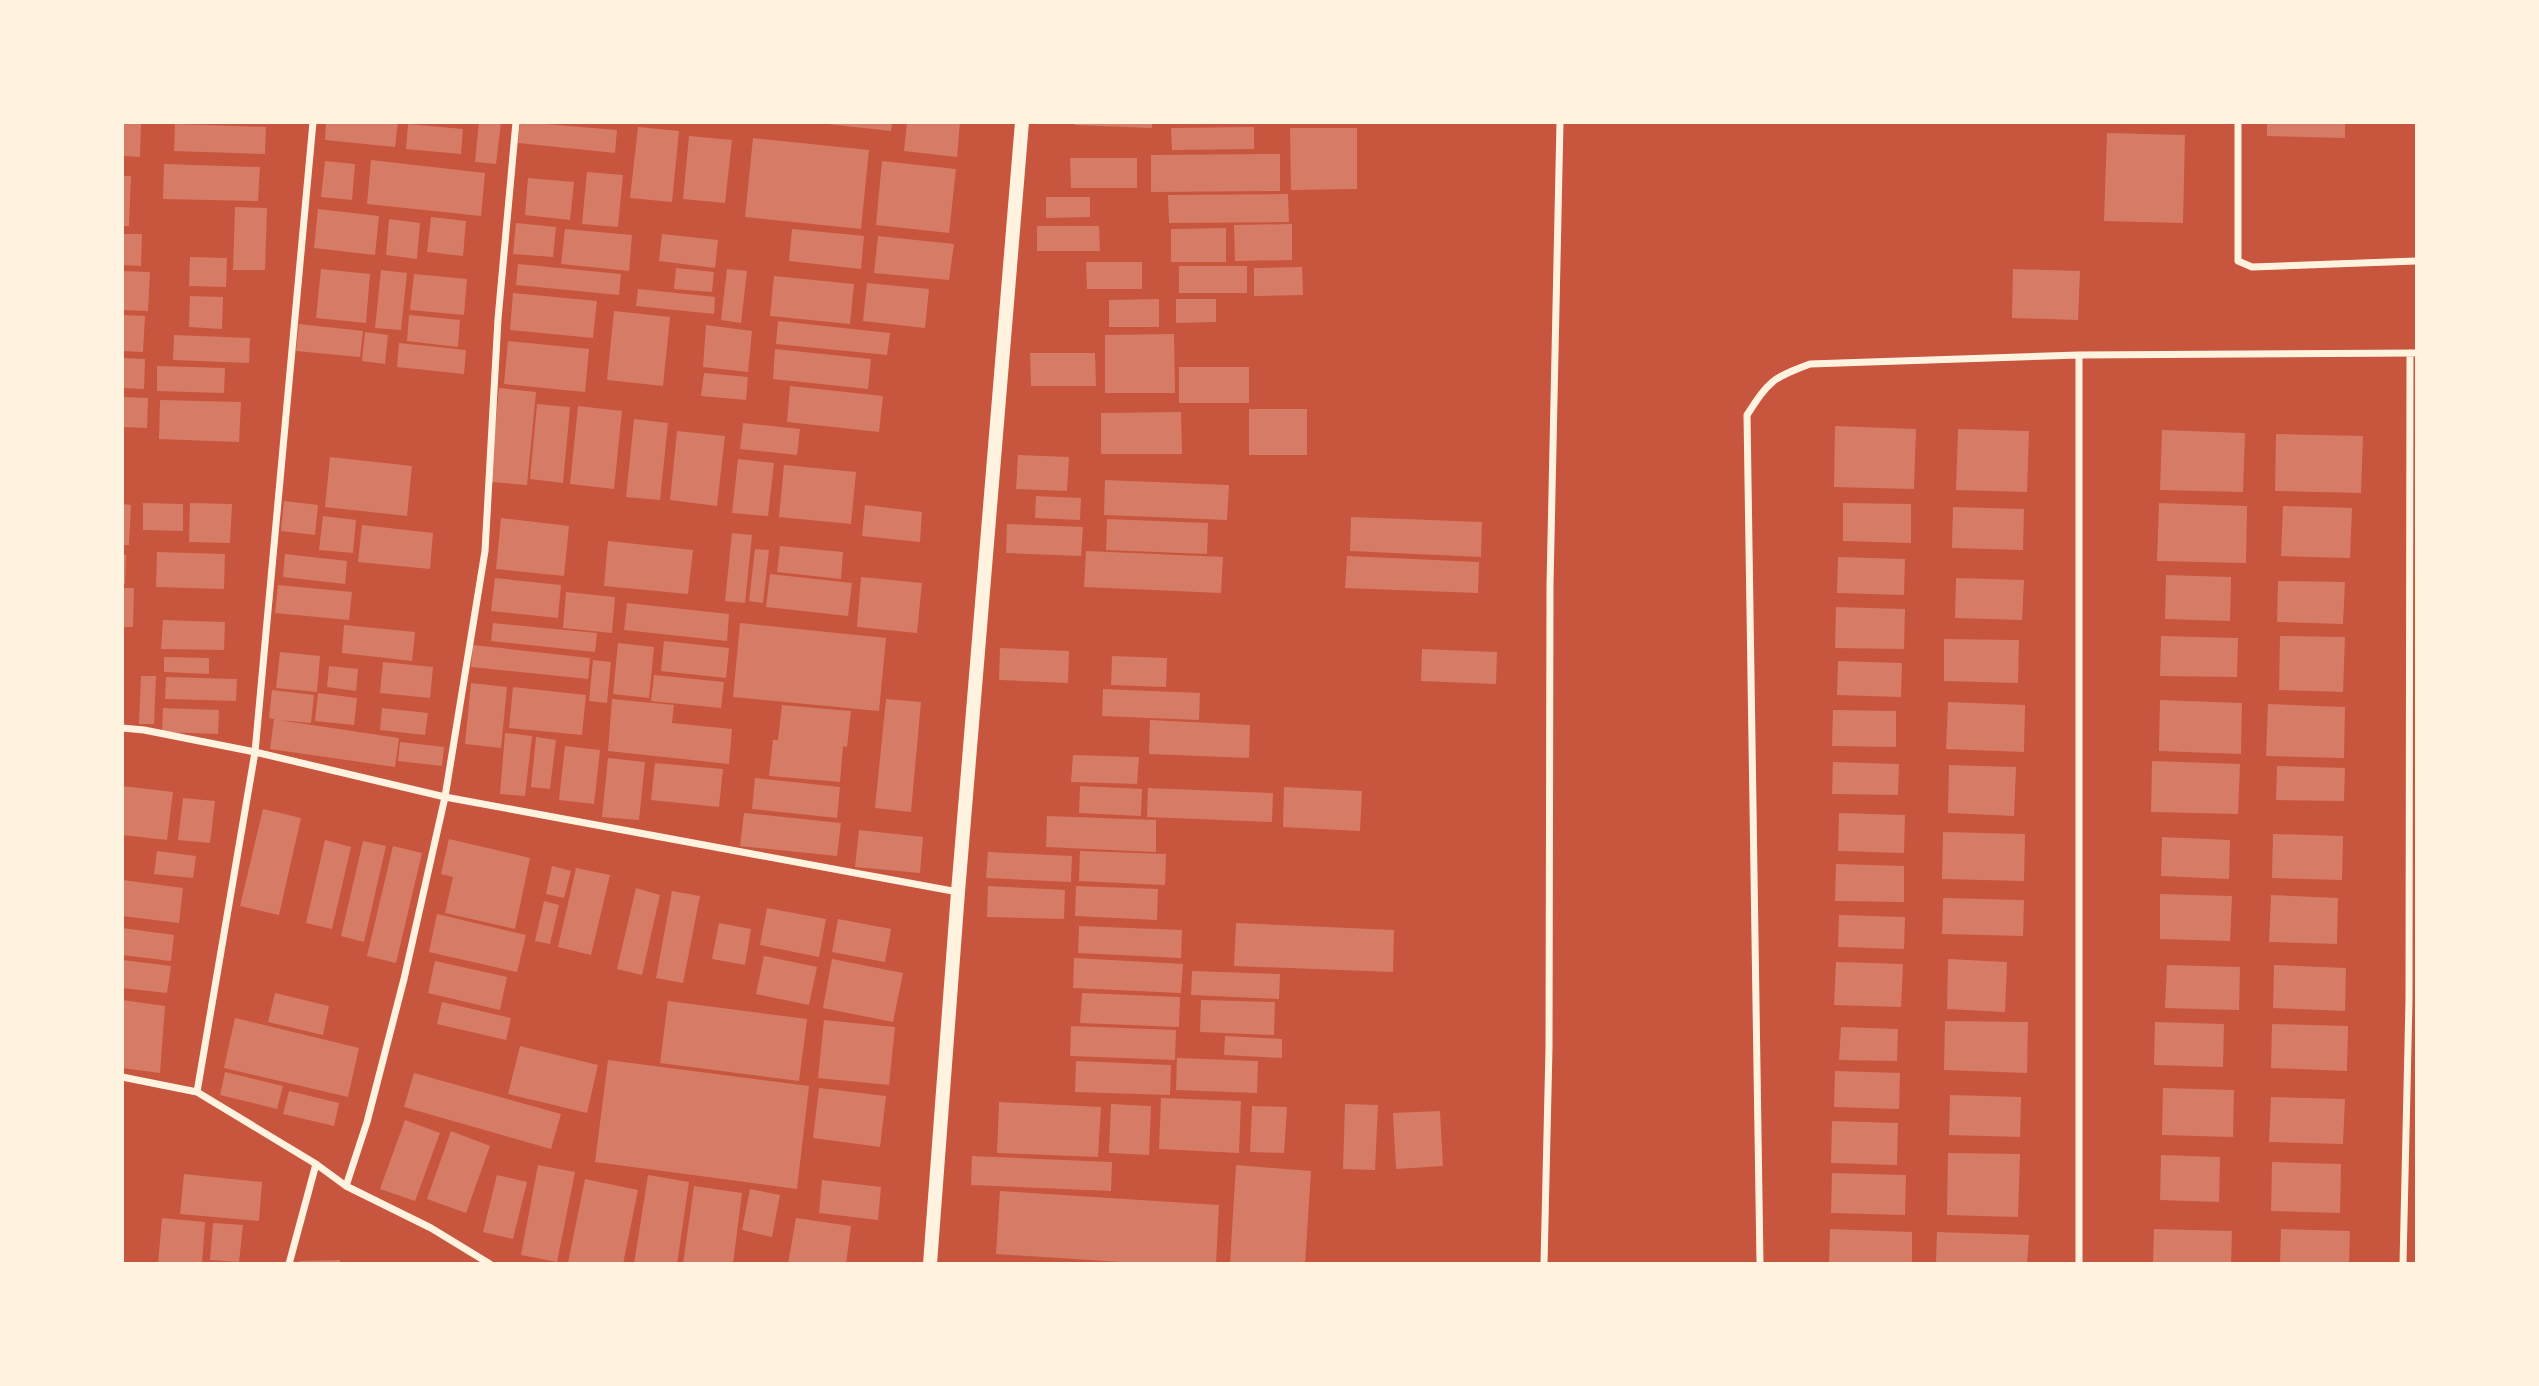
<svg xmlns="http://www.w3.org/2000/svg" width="2539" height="1386" viewBox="0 0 2539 1386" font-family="Lora,serif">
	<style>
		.building { fill: #d67c66 }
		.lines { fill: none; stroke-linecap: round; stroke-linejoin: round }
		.minor { stroke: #fff3e0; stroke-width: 7 }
		.secondary { stroke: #fff3e0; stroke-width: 14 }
	</style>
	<rect width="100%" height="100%" fill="#c8553d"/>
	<path class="building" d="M 122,122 L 141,122 L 140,157 L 122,156 Z
		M 326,122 L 398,122 L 395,147 L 325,140 Z
		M 479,122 L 501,122 L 496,164 L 475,162 Z
		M 520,122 L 617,130 L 615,153 L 518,143 Z
		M 828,122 L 892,122 L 891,131 L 828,124 Z
		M 907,122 L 960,122 L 957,157 L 904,151 Z
		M 1075,122 L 1152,122 L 1152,128 L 1075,125 Z
		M 2267,122 L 2345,122 L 2345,138 L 2267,136 Z
		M 175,124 L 266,127 L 265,154 L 174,151 Z
		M 408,124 L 463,129 L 461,154 L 406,149 Z
		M 638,127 L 679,131 L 672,202 L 630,198 Z
		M 1254,127 L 1254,149 L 1172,150 L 1171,128 Z
		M 1290,128 L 1357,128 L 1357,189 L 1291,190 Z
		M 2107,133 L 2185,135 L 2183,223 L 2104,221 Z
		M 689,136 L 732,140 L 725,203 L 683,199 Z
		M 753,138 L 869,150 L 861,229 L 745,217 Z
		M 1280,154 L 1280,191 L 1151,192 L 1151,155 Z
		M 1070,158 L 1137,158 L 1137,188 L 1071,188 Z
		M 371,160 L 485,173 L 481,216 L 367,204 Z
		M 325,161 L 355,164 L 352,200 L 321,197 Z
		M 882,161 L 956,169 L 949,233 L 876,225 Z
		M 164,164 L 260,167 L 258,201 L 163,199 Z
		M 587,172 L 623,175 L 618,227 L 582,224 Z
		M 122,176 L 131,176 L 129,226 L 122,226 Z
		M 528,178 L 574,182 L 570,220 L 525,215 Z
		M 1288,194 L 1289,222 L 1169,223 L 1168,195 Z
		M 1046,197 L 1090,197 L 1090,217 L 1046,218 Z
		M 235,207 L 267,208 L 265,270 L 233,270 Z
		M 318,209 L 379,216 L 375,255 L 314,248 Z
		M 431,217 L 466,221 L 463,256 L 427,252 Z
		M 389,219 L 420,223 L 417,259 L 386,255 Z
		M 516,223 L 556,227 L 553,257 L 513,254 Z
		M 1292,224 L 1292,260 L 1235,261 L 1234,225 Z
		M 1037,226 L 1099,226 L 1100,251 L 1037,251 Z
		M 1226,228 L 1226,262 L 1171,262 L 1171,229 Z
		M 565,229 L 632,235 L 629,271 L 561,264 Z
		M 792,229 L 864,236 L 861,269 L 789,261 Z
		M 122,234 L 142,234 L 141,266 L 122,265 Z
		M 662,234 L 718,240 L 715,268 L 659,261 Z
		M 878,236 L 954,244 L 949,280 L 874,273 Z
		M 190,257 L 227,258 L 226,287 L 189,286 Z
		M 1086,262 L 1142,262 L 1142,289 L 1087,289 Z
		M 518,264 L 621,274 L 619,295 L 516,285 Z
		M 1179,266 L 1247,266 L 1247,293 L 1179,293 Z
		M 1302,267 L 1303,295 L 1254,296 L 1254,268 Z
		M 676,268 L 714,272 L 712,292 L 674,289 Z
		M 321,269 L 370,274 L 366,323 L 316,318 Z
		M 727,269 L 747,271 L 741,323 L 721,320 Z
		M 2013,269 L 2080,271 L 2078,320 L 2012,318 Z
		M 381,270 L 407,273 L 401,330 L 375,328 Z
		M 122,271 L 150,272 L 148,311 L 122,310 Z
		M 414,274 L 467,279 L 464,315 L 410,310 Z
		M 774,276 L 854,284 L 850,324 L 770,316 Z
		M 867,283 L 929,289 L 925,328 L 863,321 Z
		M 638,289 L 715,297 L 714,314 L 636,306 Z
		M 513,293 L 597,301 L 593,338 L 510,330 Z
		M 190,296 L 223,297 L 222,329 L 189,327 Z
		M 1159,299 L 1159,327 L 1109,327 L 1109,300 Z
		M 1176,299 L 1216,299 L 1216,322 L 1176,323 Z
		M 614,311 L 670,317 L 663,386 L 607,380 Z
		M 122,315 L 145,316 L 143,352 L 122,351 Z
		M 409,315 L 460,320 L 458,347 L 407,341 Z
		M 778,321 L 890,333 L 887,355 L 776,344 Z
		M 299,324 L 363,331 L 360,357 L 296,351 Z
		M 706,325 L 752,331 L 748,372 L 703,367 Z
		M 365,332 L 388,335 L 385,364 L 362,361 Z
		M 1174,334 L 1175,393 L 1105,393 L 1105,335 Z
		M 174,335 L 250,338 L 249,363 L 173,360 Z
		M 508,341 L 589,349 L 585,392 L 504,384 Z
		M 399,343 L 466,350 L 464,374 L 397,367 Z
		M 775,349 L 871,359 L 868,389 L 773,379 Z
		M 1030,353 L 1095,353 L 1096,386 L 1031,386 Z
		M 122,358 L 145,359 L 144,389 L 122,388 Z
		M 157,366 L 225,368 L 224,393 L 157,391 Z
		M 1179,367 L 1249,367 L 1249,403 L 1179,403 Z
		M 704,373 L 748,377 L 746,400 L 701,396 Z
		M 790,386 L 883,396 L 879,432 L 787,422 Z
		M 499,388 L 536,392 L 527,485 L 490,482 Z
		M 122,397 L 148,398 L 147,428 L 122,427 Z
		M 160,400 L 241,402 L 239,442 L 159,439 Z
		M 537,404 L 570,407 L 563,483 L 530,479 Z
		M 578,406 L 622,411 L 614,489 L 570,484 Z
		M 1249,409 L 1307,409 L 1307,455 L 1249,455 Z
		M 1181,412 L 1182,454 L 1101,454 L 1101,413 Z
		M 634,419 L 668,423 L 660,500 L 626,497 Z
		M 743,423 L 800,429 L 797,455 L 740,449 Z
		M 1835,426 L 1916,429 L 1914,489 L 1834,487 Z
		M 1958,429 L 2029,431 L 2027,492 L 1956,490 Z
		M 2162,430 L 2245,433 L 2243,492 L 2160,490 Z
		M 677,431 L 725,436 L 717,506 L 670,500 Z
		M 2276,434 L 2363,436 L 2361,493 L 2275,491 Z
		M 1018,455 L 1069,457 L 1067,491 L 1016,489 Z
		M 330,457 L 412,466 L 407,516 L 325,507 Z
		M 738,459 L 774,463 L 768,516 L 732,513 Z
		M 784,465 L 856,472 L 851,524 L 779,517 Z
		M 1105,480 L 1229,485 L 1227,520 L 1104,515 Z
		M 1036,496 L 1081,498 L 1080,520 L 1035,518 Z
		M 284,501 L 318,505 L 315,535 L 281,531 Z
		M 143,503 L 183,504 L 183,531 L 143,530 Z
		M 190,503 L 232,504 L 230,543 L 189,542 Z
		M 1843,503 L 1911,504 L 1911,543 L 1843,541 Z
		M 2159,503 L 2247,506 L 2246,563 L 2157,561 Z
		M 122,504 L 131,505 L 129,545 L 122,545 Z
		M 865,505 L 922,512 L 920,542 L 862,536 Z
		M 2283,506 L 2352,508 L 2350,558 L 2281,556 Z
		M 1953,507 L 2024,509 L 2023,550 L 1952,548 Z
		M 323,516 L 356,520 L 353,553 L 319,550 Z
		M 1351,517 L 1482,522 L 1481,557 L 1350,551 Z
		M 501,518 L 569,526 L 564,576 L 496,569 Z
		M 1107,519 L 1208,523 L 1207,554 L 1106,550 Z
		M 1007,524 L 1083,527 L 1081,556 L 1006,553 Z
		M 362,525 L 433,533 L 430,569 L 358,562 Z
		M 732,533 L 752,535 L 745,603 L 725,601 Z
		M 608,541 L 693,550 L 688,594 L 604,586 Z
		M 780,546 L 843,552 L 841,579 L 777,572 Z
		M 755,549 L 769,550 L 763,603 L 749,601 Z
		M 1086,551 L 1223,557 L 1221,593 L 1084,587 Z
		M 157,552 L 225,554 L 224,589 L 156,587 Z
		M 285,554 L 347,561 L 345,584 L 283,577 Z
		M 122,555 L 126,555 L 125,584 L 122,584 Z
		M 1347,556 L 1479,562 L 1478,593 L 1345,588 Z
		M 1838,557 L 1905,559 L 1904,595 L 1837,593 Z
		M 770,574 L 852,583 L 848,616 L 766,607 Z
		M 2166,575 L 2231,577 L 2230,621 L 2165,619 Z
		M 861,577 L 922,583 L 917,633 L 857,627 Z
		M 495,578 L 561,585 L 558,618 L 491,611 Z
		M 1956,578 L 2024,580 L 2022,620 L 1955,618 Z
		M 2278,581 L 2345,582 L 2343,624 L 2277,622 Z
		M 278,585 L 352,592 L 349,620 L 275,613 Z
		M 122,588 L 134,588 L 133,627 L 122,627 Z
		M 566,592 L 615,597 L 612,633 L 563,628 Z
		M 627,603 L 729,614 L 727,641 L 624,630 Z
		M 1836,607 L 1905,609 L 1904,649 L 1835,648 Z
		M 163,620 L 225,622 L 224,650 L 161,649 Z
		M 493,623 L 597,633 L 595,652 L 491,641 Z
		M 740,623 L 886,638 L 879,711 L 733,697 Z
		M 344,625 L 415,632 L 412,661 L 342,653 Z
		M 2161,636 L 2238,638 L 2237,677 L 2160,676 Z
		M 2280,636 L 2345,637 L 2343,692 L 2279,690 Z
		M 1944,639 L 2019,640 L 2018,683 L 1944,681 Z
		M 664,641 L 729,648 L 726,678 L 661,671 Z
		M 618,643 L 654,647 L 649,698 L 613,694 Z
		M 473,645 L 590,658 L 588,679 L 471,667 Z
		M 1000,648 L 1069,651 L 1068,683 L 999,680 Z
		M 1422,649 L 1497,652 L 1496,684 L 1421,681 Z
		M 280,652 L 320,656 L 317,692 L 276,688 Z
		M 1112,656 L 1167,658 L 1166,687 L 1111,685 Z
		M 164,657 L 209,658 L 209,674 L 164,672 Z
		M 593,660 L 611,662 L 607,703 L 589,701 Z
		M 1838,661 L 1902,663 L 1901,697 L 1837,695 Z
		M 383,662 L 433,667 L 430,698 L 380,693 Z
		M 329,666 L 358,669 L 356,691 L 327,687 Z
		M 654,675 L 724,682 L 721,708 L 651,701 Z
		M 141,676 L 156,676 L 154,724 L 139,724 Z
		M 166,677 L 237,679 L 236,701 L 165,699 Z
		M 471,683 L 507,687 L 501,748 L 465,744 Z
		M 513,687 L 586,695 L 582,735 L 509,728 Z
		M 1103,689 L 1200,693 L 1199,720 L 1102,716 Z
		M 272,690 L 314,695 L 311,723 L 278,720 L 399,738 L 395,767 L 270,749 L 274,719 L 269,718 Z
		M 318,693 L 357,698 L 354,725 L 315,721 Z
		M 612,699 L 674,705 L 672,723 L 732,729 L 729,764 L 608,751 Z
		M 886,699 L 921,702 L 911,812 L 875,808 Z
		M 2160,700 L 2242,703 L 2241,754 L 2159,751 Z
		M 1948,702 L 2025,705 L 2024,752 L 1946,749 Z
		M 2268,704 L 2345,707 L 2344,758 L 2266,756 Z
		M 782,705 L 851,711 L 847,747 L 843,746 L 840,782 L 769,776 L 773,740 L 778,740 Z
		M 163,708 L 219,710 L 218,734 L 162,732 Z
		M 382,708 L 428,713 L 425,735 L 380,730 Z
		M 1833,710 L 1896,711 L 1896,747 L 1832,746 Z
		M 1150,720 L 1250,725 L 1249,758 L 1149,754 Z
		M 505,733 L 532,736 L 525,796 L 500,794 Z
		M 536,737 L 556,740 L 550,789 L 531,787 Z
		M 400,742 L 444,747 L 442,766 L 398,761 Z
		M 565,746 L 600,750 L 594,804 L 559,800 Z
		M 1073,755 L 1139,757 L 1137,784 L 1071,782 Z
		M 608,758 L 645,762 L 639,820 L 602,817 Z
		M 2152,761 L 2240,764 L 2238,814 L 2151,812 Z
		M 1833,762 L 1899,764 L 1898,795 L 1832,794 Z
		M 655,763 L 723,769 L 719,807 L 651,800 Z
		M 1949,765 L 2016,767 L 2014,816 L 1948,813 Z
		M 2277,766 L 2345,768 L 2344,801 L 2276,800 Z
		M 755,778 L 840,787 L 837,818 L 752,809 Z
		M 122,786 L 173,792 L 167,840 L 122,835 Z
		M 1080,786 L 1142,789 L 1141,816 L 1079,813 Z
		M 1284,787 L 1362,791 L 1360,831 L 1283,827 Z
		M 1148,788 L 1273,793 L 1272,822 L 1147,817 Z
		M 183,798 L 215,801 L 210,843 L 178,840 Z
		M 263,809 L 301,818 L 279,915 L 240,906 Z
		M 744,813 L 841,823 L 837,856 L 740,846 Z
		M 1839,813 L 1905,815 L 1904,853 L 1838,851 Z
		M 1047,816 L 1156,820 L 1156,852 L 1046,847 Z
		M 859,830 L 923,837 L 920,873 L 855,867 Z
		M 1943,832 L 2025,834 L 2024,881 L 1942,879 Z
		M 2273,834 L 2343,836 L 2342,880 L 2272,878 Z
		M 2162,837 L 2230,840 L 2229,879 L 2161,876 Z
		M 449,839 L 530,858 L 515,929 L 445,913 L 453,877 L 441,874 Z
		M 325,840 L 351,847 L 332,929 L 306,923 Z
		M 363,841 L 386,846 L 364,942 L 341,936 Z
		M 393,846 L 422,853 L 396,963 L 367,956 Z
		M 157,851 L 196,856 L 193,878 L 154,874 Z
		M 1080,851 L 1166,854 L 1165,885 L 1079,881 Z
		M 988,852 L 1072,856 L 1071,882 L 986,878 Z
		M 1836,864 L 1904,866 L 1904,902 L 1835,901 Z
		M 552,866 L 571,871 L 564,898 L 546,894 Z
		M 576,868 L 610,875 L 591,955 L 558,947 Z
		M 122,880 L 183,888 L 179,923 L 122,916 Z
		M 988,886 L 1065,890 L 1064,919 L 987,917 Z
		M 1076,886 L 1158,889 L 1157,920 L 1075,916 Z
		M 636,888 L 660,895 L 642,975 L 617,969 Z
		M 672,891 L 700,896 L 683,983 L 656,978 Z
		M 2160,894 L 2232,896 L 2230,941 L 2160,939 Z
		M 2271,895 L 2338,898 L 2337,944 L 2269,942 Z
		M 1943,898 L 2024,900 L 2023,936 L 1942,934 Z
		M 544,901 L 559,905 L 550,944 L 535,941 Z
		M 767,908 L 826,919 L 819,957 L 760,945 Z
		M 437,914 L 526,935 L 517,972 L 429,952 Z
		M 1839,915 L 1905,917 L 1904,949 L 1838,947 Z
		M 838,919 L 891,929 L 885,962 L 832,952 Z
		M 719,923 L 751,929 L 745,965 L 712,959 Z
		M 1236,923 L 1394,930 L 1393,972 L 1234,966 Z
		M 1079,926 L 1182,930 L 1181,958 L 1078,953 Z
		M 122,928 L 174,935 L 171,961 L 122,955 Z
		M 764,956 L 817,967 L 809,1005 L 756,994 Z
		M 1074,958 L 1183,964 L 1181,993 L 1073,988 Z
		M 832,959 L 903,973 L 893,1022 L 823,1008 Z
		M 1948,959 L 2007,962 L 2005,1012 L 1947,1009 Z
		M 122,960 L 171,966 L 167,993 L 122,988 Z
		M 435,961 L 507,977 L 500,1010 L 428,993 Z
		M 1836,962 L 1903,964 L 1901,1007 L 1834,1005 Z
		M 2167,965 L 2240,967 L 2239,1010 L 2165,1008 Z
		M 2274,965 L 2346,968 L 2345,1011 L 2273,1008 Z
		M 1192,971 L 1280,974 L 1279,999 L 1191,995 Z
		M 275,993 L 329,1006 L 323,1035 L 268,1022 Z
		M 1082,993 L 1180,997 L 1179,1027 L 1080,1023 Z
		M 122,1000 L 165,1006 L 160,1073 L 122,1068 Z
		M 1201,1000 L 1275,1002 L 1274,1035 L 1200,1032 Z
		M 668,1001 L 807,1019 L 799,1081 L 660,1063 Z
		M 442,1002 L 511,1018 L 506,1040 L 437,1024 Z
		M 235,1018 L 359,1048 L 348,1097 L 224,1068 Z
		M 824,1020 L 895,1027 L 889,1085 L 818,1078 Z
		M 1945,1021 L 2028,1022 L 2027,1073 L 1944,1070 Z
		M 2155,1022 L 2224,1024 L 2223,1067 L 2154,1065 Z
		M 2272,1024 L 2348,1026 L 2347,1071 L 2271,1068 Z
		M 1071,1026 L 1176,1030 L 1175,1060 L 1070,1056 Z
		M 1841,1027 L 1898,1029 L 1897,1061 L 1839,1060 Z
		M 1225,1036 L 1282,1039 L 1282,1058 L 1224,1055 Z
		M 520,1046 L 598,1065 L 587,1113 L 508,1094 Z
		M 1177,1058 L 1258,1061 L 1257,1093 L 1176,1090 Z
		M 608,1060 L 809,1086 L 797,1189 L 595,1162 Z
		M 1076,1061 L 1171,1065 L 1170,1095 L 1075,1092 Z
		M 1835,1071 L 1900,1073 L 1899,1109 L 1834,1107 Z
		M 225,1072 L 283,1086 L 277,1109 L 220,1095 Z
		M 414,1073 L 561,1114 L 551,1149 L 404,1107 Z
		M 819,1088 L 886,1096 L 880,1147 L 813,1138 Z
		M 2163,1088 L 2234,1090 L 2233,1137 L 2162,1135 Z
		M 289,1091 L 339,1103 L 334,1126 L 283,1114 Z
		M 1950,1095 L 2021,1097 L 2020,1137 L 1949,1135 Z
		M 2271,1097 L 2345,1099 L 2343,1144 L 2269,1142 Z
		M 1161,1098 L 1241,1101 L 1239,1153 L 1159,1149 Z
		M 999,1102 L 1101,1107 L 1098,1157 L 997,1153 Z
		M 1111,1104 L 1151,1106 L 1149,1155 L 1109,1153 Z
		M 1345,1104 L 1378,1105 L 1375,1170 L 1343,1169 Z
		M 1252,1106 L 1287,1107 L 1284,1153 L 1250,1152 Z
		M 1440,1111 L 1443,1166 L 1396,1169 L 1393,1113 Z
		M 405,1120 L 440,1133 L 415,1201 L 380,1189 Z
		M 1832,1121 L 1898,1123 L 1897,1165 L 1831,1163 Z
		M 451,1131 L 490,1146 L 466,1213 L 427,1199 Z
		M 1948,1153 L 2020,1154 L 2018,1217 L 1947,1215 Z
		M 2161,1155 L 2220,1157 L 2219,1202 L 2160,1200 Z
		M 972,1156 L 1112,1162 L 1111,1191 L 971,1185 Z
		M 2272,1162 L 2341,1164 L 2340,1213 L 2271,1211 Z
		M 538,1165 L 575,1172 L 557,1262 L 521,1255 Z
		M 1236,1165 L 1311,1171 L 1305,1264 L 1230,1264 Z
		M 1832,1173 L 1906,1175 L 1905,1215 L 1831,1213 Z
		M 184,1174 L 262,1182 L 259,1221 L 180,1214 Z
		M 497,1175 L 527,1182 L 513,1239 L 483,1232 Z
		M 648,1175 L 689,1182 L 677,1264 L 634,1264 Z
		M 585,1179 L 638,1190 L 623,1264 L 568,1263 Z
		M 822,1180 L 881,1187 L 878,1220 L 819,1213 Z
		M 694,1186 L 742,1193 L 733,1264 L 683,1264 Z
		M 750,1189 L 780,1195 L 772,1237 L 742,1230 Z
		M 1000,1191 L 1219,1205 L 1216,1264 L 1152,1264 L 996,1254 Z
		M 162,1218 L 205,1222 L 202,1264 L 158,1264 Z
		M 796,1218 L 851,1226 L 846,1264 L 788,1264 Z
		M 213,1223 L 243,1225 L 239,1262 L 210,1260 Z
		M 1830,1229 L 1912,1232 L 1912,1264 L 1829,1264 Z
		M 2154,1229 L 2232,1231 L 2231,1264 L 2153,1264 Z
		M 2281,1229 L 2350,1231 L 2349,1264 L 2280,1264 Z
		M 1937,1232 L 2029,1235 L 2027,1264 L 1936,1264 Z
		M 340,1260 L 340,1264 L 299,1264 L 299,1261 Z"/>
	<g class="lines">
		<path class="minor" d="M 2238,122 L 2238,261 L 2252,267 L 2416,261
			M 122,728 L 144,730 L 255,752 L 445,797 L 958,892
			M 122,1077 L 197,1092 L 316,1164 L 346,1186 L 431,1228 L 490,1264
			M 197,1092 L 255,752 L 313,122
			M 346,1186 L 367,1122 L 404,979 L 445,797 L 485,551 L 498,319 L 516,122
			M 289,1264 L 316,1164
			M 1544,1264 L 1549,1048 L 1550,585 L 1560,122
			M 1760,1264 L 1747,415 C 1769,381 1772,378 1810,364 L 2079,355 L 2416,353
			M 2079,1264 L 2079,355
			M 2403,1264 L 2409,1000 L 2410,353"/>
		<path class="secondary" d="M 930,1264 L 958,892 L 1022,122"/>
	</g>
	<rect width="2539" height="1386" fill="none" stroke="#fff3e0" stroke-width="248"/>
</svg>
